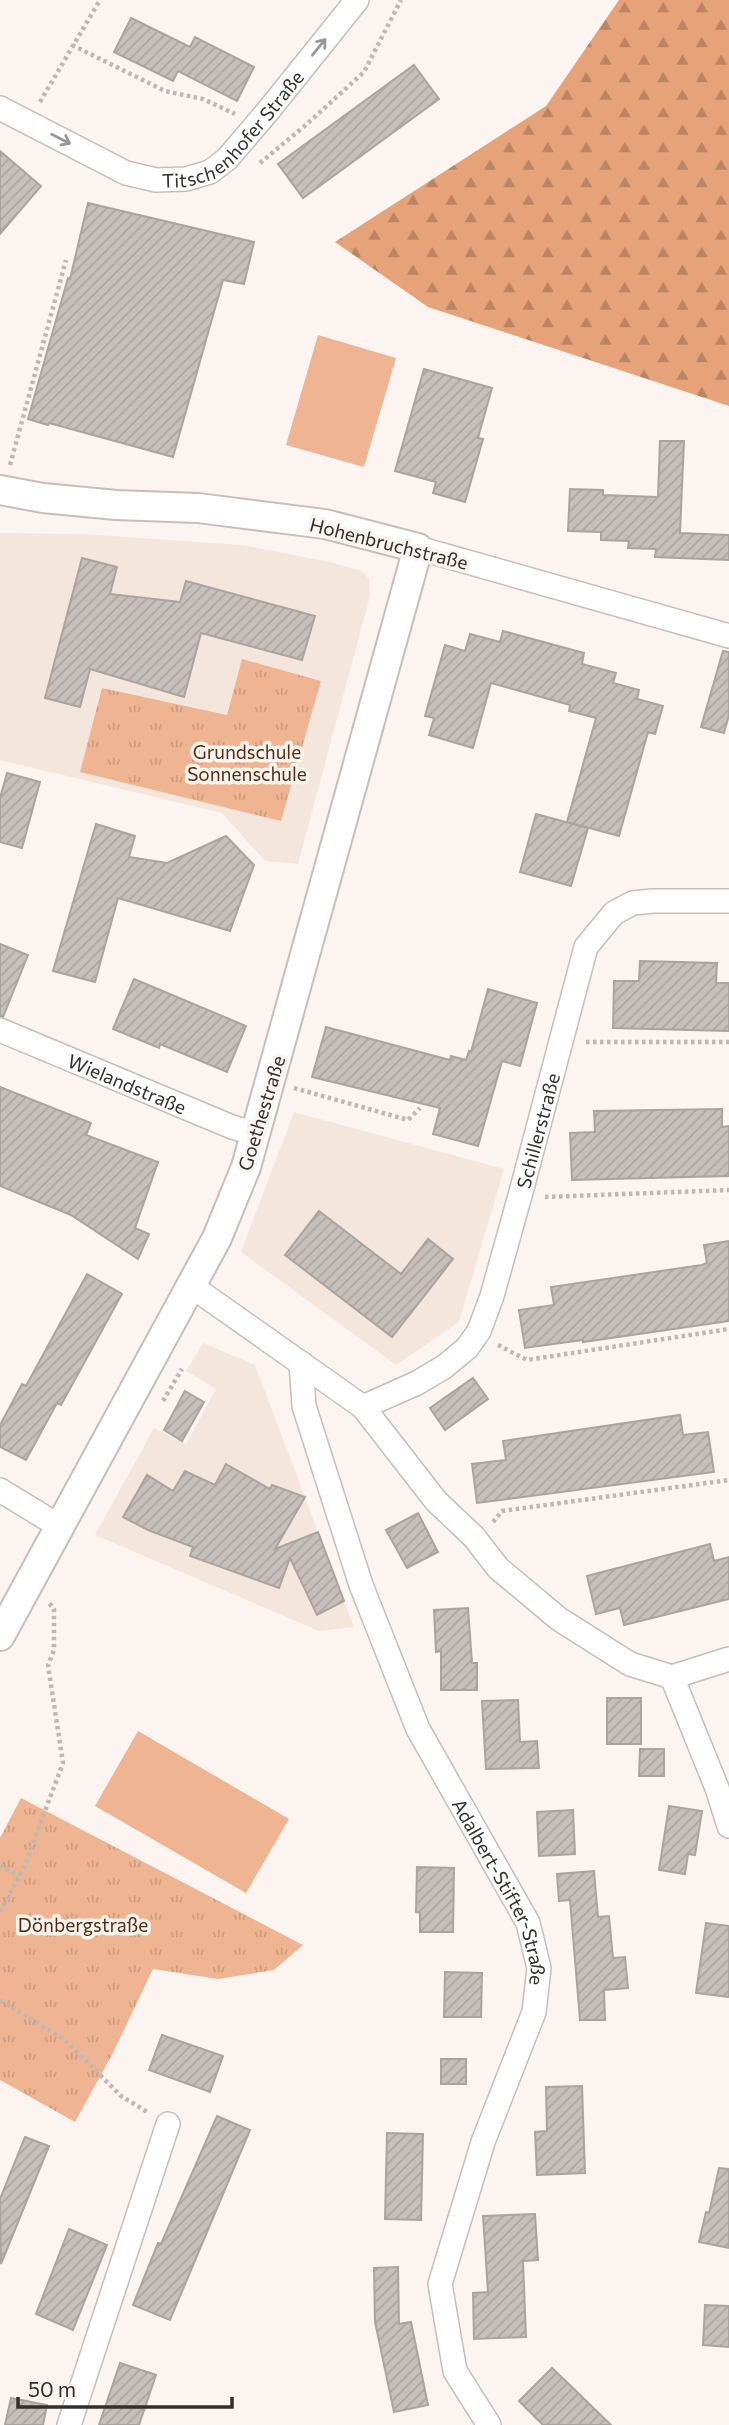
<svg xmlns="http://www.w3.org/2000/svg" width="729" height="2425" viewBox="0 0 729 2425" font-family="Commissioner,sans-serif">
	<style>
		.built { fill: #f5e6dd }
		.forest { fill: url(#forest-firs) }
		.park { fill: url(#park-tufts) }
		.pitch { fill: #efb592 }
		.building { fill: url(#building-hatch); stroke: #aba39f; stroke-width: 2 }
		.lines { fill: none; stroke-linecap: round; stroke-linejoin: round }
		.minor-casing { stroke: #c6beba; stroke-width: 26 }
		.tertiary-casing { stroke: #c6beba; stroke-width: 32 }
		.path { stroke: #beb7b4; stroke-width: 4.5; stroke-dasharray: 3.5 3.5; stroke-linecap: butt }
		.minor { stroke: #fff; stroke-width: 23 }
		.tertiary { stroke: #fff; stroke-width: 28 }
		.oneway { stroke: #989796 }
		.labels { text-anchor: middle; dominant-baseline: central; stroke-width: 7; stroke-linejoin: round; paint-order: stroke }
		.street-label { font-size: 19px; fill: #322f2d; stroke: #fcf4f0 }
		.park-label { font-size: 19px; fill: #572c0c; stroke: #fcf4f0 }
	</style>
	<defs>
		<pattern id="forest-firs" width="22" height="20" patternUnits="userSpaceOnUse" patternTransform="scale(1.75)"><rect width="22" height="20" fill="#e6a379"/><path d="M5 1l3.5 6h-7zM16 11l3.5 6h-7z" fill="#bb8564"/></pattern>
		<pattern id="park-tufts" width="24" height="20" patternUnits="userSpaceOnUse" patternTransform="scale(1.75)"><rect width="24" height="20" fill="#efb592"/><path d="M3 7l-1-3M5 7V3M7 7l1-3M15 17l-1-3M17 17v-4M19 17l1-3" fill="none" stroke="#cd9c7e"/></pattern>
		<pattern id="building-hatch" width="6" height="6" patternUnits="userSpaceOnUse" patternTransform="scale(1.75)"><rect width="6" height="6" fill="#c7bfbb"/><path d="M-1 1l2-2M0 6l6-6M5 7l2-2" fill="none" stroke="#aba4a1"/></pattern>
	</defs>
	<rect width="100%" height="100%" fill="#fcf4f0"/>
	<path class="built" d="M 0,533 L 83,534 L 242,545 L 330,562 L 362,571 L 369,579 L 370,596 L 298,864 L 265,861 L 222,813 L 0,760 Z
		M 294,1112 L 504,1169 L 459,1322 L 396,1365 L 241,1252 Z
		M 203,1343 L 255,1365 L 354,1627 L 319,1631 L 95,1535 L 154,1428 L 186,1444 L 216,1389 L 186,1371 Z"/>
	<path class="forest" d="M 619,0 L 729,0 L 729,406 L 428,307 L 335,242 L 546,106 Z"/>
	<path class="park" d="M 242,659 L 321,681 L 281,821 L 80,772 L 102,688 L 227,715 Z
		M 21,1798 L 303,1945 L 274,1970 L 218,1979 L 153,1969 L 113,2053 L 75,2122 L 0,2080 L 0,1838 Z"/>
	<path class="pitch" d="M 318,335 L 396,358 L 364,467 L 286,445 Z
		M 138,1731 L 289,1819 L 246,1893 L 95,1806 Z"/>
	<path class="building" d="M 131,18 L 190,47 L 195,37 L 254,67 L 237,101 L 178,71 L 173,81 L 114,52 Z
		M 414,65 L 439,99 L 303,198 L 278,164 Z
		M 0,151 L 41,186 L 0,234 Z
		M 88,203 L 254,242 L 244,284 L 223,280 L 173,457 L 49,423 L 48,425 L 28,419 L 68,278 L 70,279 Z
		M 424,369 L 492,388 L 478,438 L 483,439 L 465,502 L 433,493 L 436,482 L 395,471 Z
		M 660,441 L 684,441 L 680,533 L 729,535 L 729,560 L 655,557 L 656,549 L 628,548 L 629,541 L 601,540 L 601,532 L 568,531 L 570,489 L 603,490 L 603,495 L 658,497 Z
		M 82,558 L 117,567 L 110,594 L 180,602 L 186,581 L 315,616 L 302,660 L 201,633 L 184,697 L 90,669 L 80,707 L 45,698 Z
		M 503,631 L 584,653 L 582,664 L 616,673 L 613,683 L 639,690 L 637,699 L 663,706 L 655,734 L 648,732 L 619,836 L 567,822 L 596,718 L 569,711 L 570,705 L 491,683 L 473,748 L 429,735 L 434,718 L 425,716 L 445,645 L 465,651 L 470,634 L 500,642 Z
		M 723,651 L 729,652 L 729,715 L 724,733 L 701,727 Z
		M 7,773 L 40,782 L 22,848 L 0,842 L 0,798 Z
		M 536,814 L 588,828 L 571,886 L 520,872 Z
		M 96,824 L 135,836 L 129,857 L 167,863 L 226,836 L 254,865 L 230,931 L 118,898 L 95,982 L 53,971 Z
		M 0,944 L 28,955 L 3,1017 L 0,1016 Z
		M 640,961 L 717,963 L 716,983 L 729,983 L 729,1031 L 613,1028 L 614,981 L 639,981 Z
		M 134,979 L 246,1026 L 227,1072 L 160,1044 L 159,1048 L 113,1029 Z
		M 488,989 L 537,1003 L 520,1066 L 502,1061 L 478,1146 L 433,1134 L 440,1108 L 312,1077 L 326,1027 L 450,1060 L 451,1056 L 466,1060 L 469,1051 L 471,1052 Z
		M 0,1087 L 91,1123 L 86,1135 L 158,1162 L 135,1228 L 149,1234 L 138,1259 L 71,1215 L 0,1186 Z
		M 722,1109 L 722,1127 L 729,1126 L 729,1176 L 572,1180 L 570,1133 L 595,1132 L 594,1111 Z
		M 319,1211 L 401,1274 L 428,1239 L 453,1259 L 392,1337 L 285,1255 Z
		M 729,1241 L 729,1321 L 583,1342 L 583,1340 L 525,1348 L 519,1310 L 554,1305 L 551,1287 L 702,1265 L 707,1263 L 704,1245 Z
		M 87,1274 L 122,1294 L 61,1405 L 57,1403 L 26,1460 L 0,1447 L 0,1425 L 22,1384 L 26,1386 Z
		M 473,1378 L 488,1399 L 445,1430 L 430,1408 Z
		M 185,1391 L 204,1402 L 182,1441 L 164,1430 Z
		M 680,1415 L 683,1435 L 708,1432 L 714,1472 L 477,1503 L 472,1464 L 506,1460 L 503,1441 Z
		M 226,1464 L 270,1489 L 272,1485 L 305,1497 L 275,1549 L 318,1532 L 344,1601 L 317,1615 L 290,1558 L 279,1588 L 190,1556 L 193,1547 L 148,1530 L 123,1517 L 147,1475 L 173,1491 L 185,1471 L 215,1485 Z
		M 418,1513 L 438,1552 L 407,1568 L 386,1530 Z
		M 710,1544 L 714,1561 L 729,1557 L 729,1599 L 624,1625 L 620,1608 L 596,1614 L 587,1576 Z
		M 468,1608 L 472,1663 L 477,1663 L 477,1690 L 441,1690 L 441,1651 L 436,1652 L 434,1610 Z
		M 607,1698 L 641,1698 L 641,1744 L 607,1744 Z
		M 518,1700 L 520,1742 L 537,1741 L 539,1768 L 486,1769 L 482,1701 Z
		M 640,1749 L 664,1749 L 664,1776 L 639,1776 Z
		M 669,1806 L 702,1811 L 695,1855 L 688,1854 L 685,1874 L 659,1870 Z
		M 573,1810 L 575,1854 L 539,1856 L 537,1812 Z
		M 417,1867 L 454,1868 L 453,1932 L 420,1932 L 420,1913 L 416,1912 Z
		M 594,1871 L 598,1917 L 609,1916 L 613,1958 L 625,1957 L 628,1988 L 604,1990 L 605,2020 L 580,2020 L 570,1900 L 559,1901 L 557,1874 Z
		M 706,1923 L 729,1926 L 729,1997 L 696,1993 Z
		M 445,1972 L 482,1973 L 481,2017 L 444,2017 Z
		M 162,2035 L 223,2056 L 210,2092 L 149,2070 Z
		M 441,2059 L 466,2059 L 466,2084 L 441,2084 Z
		M 582,2086 L 585,2173 L 537,2175 L 535,2132 L 547,2131 L 546,2087 Z
		M 217,2116 L 250,2130 L 170,2320 L 133,2305 L 158,2243 L 161,2244 Z
		M 387,2133 L 423,2134 L 421,2220 L 385,2219 Z
		M 25,2137 L 49,2146 L 1,2264 L 0,2199 Z
		M 719,2168 L 729,2169 L 729,2248 L 699,2242 L 706,2212 L 709,2213 Z
		M 535,2214 L 538,2260 L 523,2261 L 526,2337 L 474,2339 L 473,2293 L 488,2292 L 483,2216 Z
		M 69,2229 L 107,2245 L 73,2330 L 36,2314 Z
		M 398,2267 L 399,2324 L 411,2322 L 428,2405 L 394,2412 L 375,2322 L 374,2268 Z
		M 705,2305 L 729,2306 L 729,2347 L 703,2345 Z
		M 120,2363 L 156,2375 L 139,2425 L 99,2425 Z
		M 552,2368 L 574,2389 L 611,2425 L 543,2425 L 519,2401 Z
		M 11,2398 L 47,2405 L 43,2425 L 5,2425 Z"/>
	<g class="lines">
		<g class="minor-casing">
			<g id="minor">
				<path id="s1" d="M 0,108 L 126,173 L 156,180 L 186,179 L 210,172 L 227,159 L 268,111 L 357,0"/>
				<path d="M 418,548 L 729,636"/>
				<path id="s2" d="M 0,1030 L 232,1127 L 256,1134"/>
				<path d="M 190,1285 L 363,1407 L 436,1501 L 474,1537 L 498,1568 L 559,1619 L 630,1664 L 672,1677 L 729,1659"/>
				<path id="s3" d="M 301,1363 L 304,1406 L 361,1585 L 418,1729 L 528,1923 L 539,1968 L 534,2012 L 483,2142 L 440,2284 L 455,2371 L 489,2425"/>
				<path id="s4" d="M 363,1407 L 417,1383 L 444,1367 L 467,1348 L 479,1331 L 492,1296 L 521,1192 L 586,947 L 614,913 L 633,903 L 653,901 L 729,901"/>
				<path d="M 0,1490 L 59,1526"/>
				<path d="M 672,1677 L 717,1788 L 729,1826"/>
				<path d="M 69,2425 L 168,2124"/>
			</g>
		</g>
		<g class="tertiary-casing">
			<path id="tertiary" d="M 0,490 L 43,498 L 116,505 L 198,508 L 325,524 L 418,548 L 246,1167 L 217,1238 L 0,1636"/>
		</g>
		<path class="path" d="M 72,45 L 165,91 L 203,99 L 235,114
			M 40,102 L 100,0
			M 260,163 L 307,124 L 364,72 L 401,0
			M 10,465 L 66,260
			M 586,1042 L 729,1042
			M 294,1088 L 408,1120 L 420,1108
			M 545,1197 L 729,1190
			M 498,1345 L 527,1360 L 729,1329
			M 163,1401 L 182,1369
			M 493,1522 L 502,1511 L 729,1480
			M 0,1865 L 19,1876
			M 0,1912 L 24,1867 L 63,1763 L 48,1665 L 54,1650 L 54,1609 L 49,1603
			M 0,2000 L 65,2040 L 121,2096 L 149,2113"/>
		<use href="#minor" class="minor"/>
		<use href="#tertiary" class="tertiary"/>
	</g>
	<defs><path id="oneway-shaft" d="M-6 0H5M1.5-3L5.5 0L1.5 3" fill="none" stroke-width="1.6" stroke-linecap="round" stroke-linejoin="round" transform="scale(1.75)"/></defs>
	<g class="oneway">
		<use href="#oneway-shaft" transform="translate(319 47) rotate(-51)"/>
		<use href="#oneway-shaft" transform="translate(61 139) rotate(27)"/>
	</g>
	<g class="labels">
		<g class="street-label">
			<text stroke="none"><textPath href="#s1" startOffset="270">Titschenhofer Straße</textPath></text>
			<text transform="translate(389 543) rotate(14)">Hohenbruchstraße</text>
			<text stroke="none"><textPath href="#s2" startOffset="138">Wielandstraße</textPath></text>
			<text transform="translate(261 1113) rotate(-73)">Goethestraße</text>
			<text stroke="none"><textPath href="#s4" startOffset="350">Schillerstraße</textPath></text>
			<text stroke="none"><textPath href="#s3" startOffset="570">Adalbert-Stifter-Straße</textPath></text>
		</g>
		<g class="park-label">
			<text x="247" y="751">Grundschule<tspan x="247" dy="22">Sonnenschule</tspan></text>
			<text x="83" y="1924">Dönbergstraße</text>
		</g>
	</g>
	<path d="M18 2397v10h214v-10" fill="none" stroke="#322f2d" stroke-width="3.5"/>
	<text x="28" y="2397" font-size="21" fill="#322f2d" stroke="#fcf4f0" stroke-width="5" paint-order="stroke">50 m</text>
</svg>
